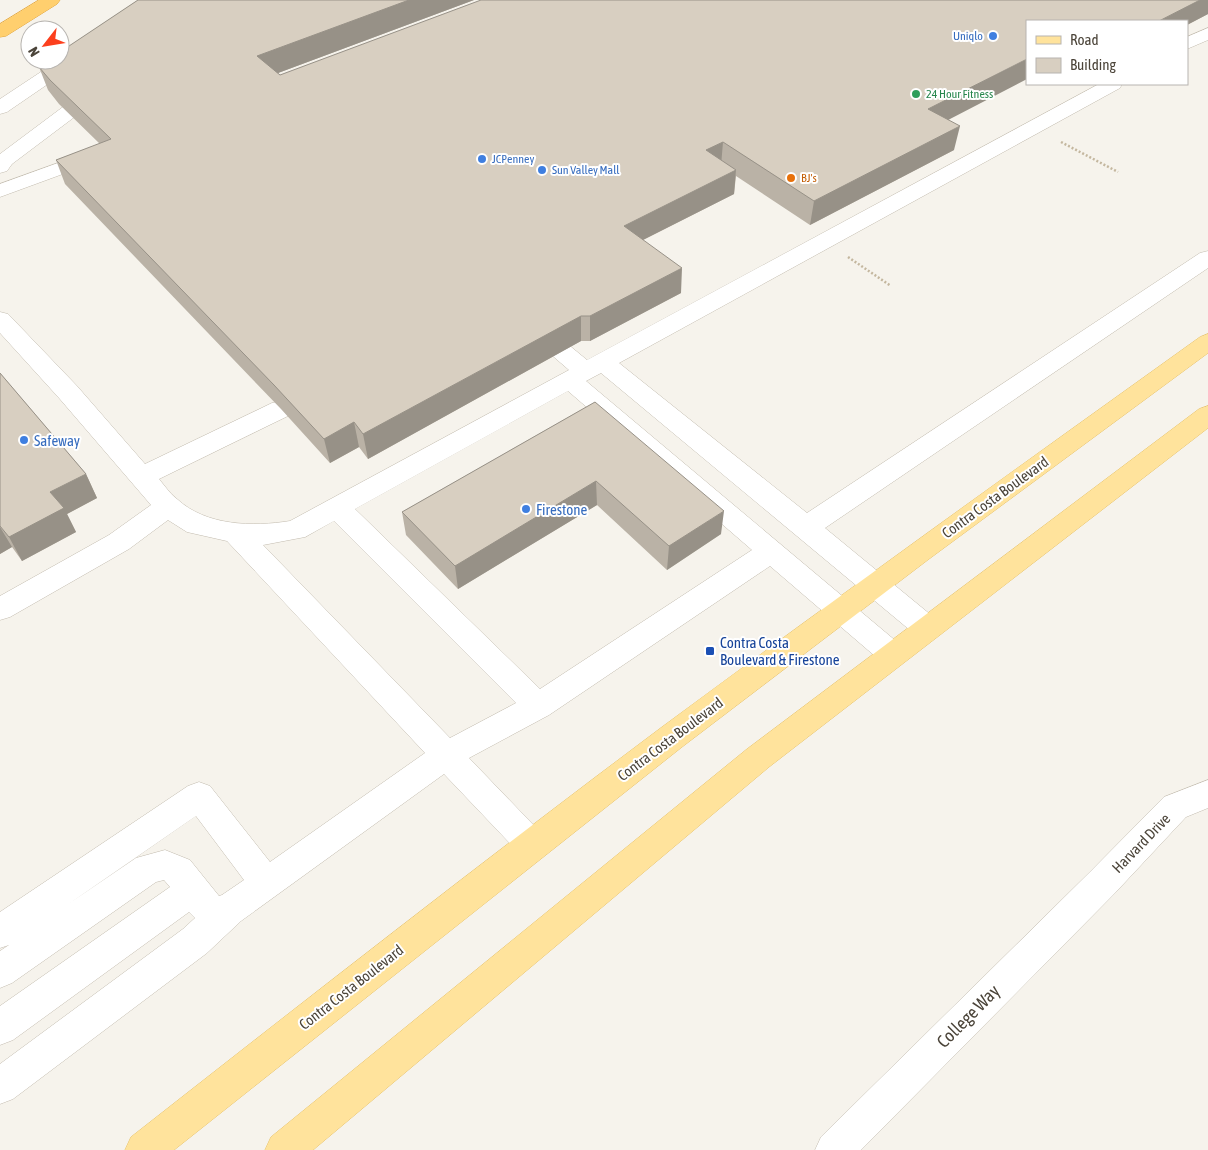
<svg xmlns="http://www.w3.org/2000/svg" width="1208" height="1150" viewBox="0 0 1208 1150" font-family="'Asap Condensed',sans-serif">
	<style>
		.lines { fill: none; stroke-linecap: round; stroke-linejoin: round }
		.minor-casing { stroke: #c2bbae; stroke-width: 1 }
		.major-casing { stroke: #e6c16a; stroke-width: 1 }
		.highway-casing { stroke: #e0a43c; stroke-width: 1 }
		.path { stroke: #c4b79f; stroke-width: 2.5; stroke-dasharray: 2 2; stroke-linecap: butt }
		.minor { fill: #fff; fill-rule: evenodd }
		.major { fill: #ffe39c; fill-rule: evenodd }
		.highway { fill: #ffcf6e; fill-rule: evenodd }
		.wall { fill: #bab2a6 }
		.shaded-wall { fill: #979187 }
		.building { fill: #d8cfc1; stroke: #979187 }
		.shop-dot { fill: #3f7fe0; stroke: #fff; stroke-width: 2 }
		.leisure-dot { fill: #2e9e5b; stroke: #fff; stroke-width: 2 }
		.food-dot { fill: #e8710a; stroke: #fff; stroke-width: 2 }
		.transit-dot { fill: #1a4fb4; stroke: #fff; stroke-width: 2 }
		.labels { text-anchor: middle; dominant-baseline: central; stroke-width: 4; stroke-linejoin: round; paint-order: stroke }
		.far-shop-label { font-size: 12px; fill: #366cbe; stroke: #fff; text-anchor: start }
		.far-leisure-label { font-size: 12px; fill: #27864d; stroke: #fff; text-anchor: start }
		.far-food-label { font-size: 12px; fill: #c56008; stroke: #fff; text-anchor: start }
		.shop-label { font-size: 15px; fill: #366cbe; stroke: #fff; text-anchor: start }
		.street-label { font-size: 15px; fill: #4b4439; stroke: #fff }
		.transit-label { font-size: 15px; fill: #164399; stroke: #fff; text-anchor: start }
		.near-street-label { font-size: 18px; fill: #4b4439; stroke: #fff }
	</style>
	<rect width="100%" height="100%" fill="#f6f3ec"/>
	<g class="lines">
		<g class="minor-casing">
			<path id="minor" d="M 1208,28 L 1208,40 L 1187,49 L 1187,37 Z
				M 74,53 L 80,54 L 83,58 L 80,62 L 7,112 L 0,114 L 0,99 L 68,54 Z
				M 98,84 L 105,86 L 107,90 L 105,94 L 12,164 L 7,171 L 0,173 L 0,154 L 91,86 Z
				M 1099,84 L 1122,84 L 1120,88 L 619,363 L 807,513 L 1200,253 L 1208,251 L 1208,268 L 825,528 L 937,620 L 941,628 L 937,636 L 927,639 L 917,636 L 601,373 L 586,381 L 903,647 L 907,655 L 903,663 L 893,667 L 883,663 L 770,566 L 549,715 L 469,758 L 543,835 L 548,845 L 543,855 L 532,860 L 521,855 L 444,774 L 241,921 L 207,953 L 13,1099 L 0,1104 L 0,1064 L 183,929 L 195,918 L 189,912 L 13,1040 L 0,1045 L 0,1006 L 170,887 L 164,880 L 156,882 L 12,983 L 0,988 L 0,951 L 9,945 L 0,948 L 0,912 L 188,786 L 199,782 L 210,786 L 270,862 L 425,753 L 227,541 L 187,532 L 168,520 L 129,549 L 10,617 L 0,620 L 0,596 L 109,535 L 151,505 L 59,398 L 0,333 L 0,312 L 8,314 L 77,386 L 145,464 L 272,403 L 281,401 L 290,403 L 293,409 L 290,415 L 159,479 C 165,486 170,494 177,499 C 206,526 253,527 290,521 L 569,370 L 526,333 L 522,328 L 526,323 L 534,320 L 542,323 L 587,360 ZM 568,391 L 752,550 L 540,689 L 355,509 ZM 334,521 L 516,703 L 450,738 L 263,545 L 305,537 ZM 196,816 L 244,880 L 222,895 L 219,896 L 190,860 L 165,850 L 136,858 L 67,905 Z
				M 94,150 L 101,152 L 104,156 L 101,160 L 0,197 L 0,184 Z
				M 1208,780 L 1208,808 L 1186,817 L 1115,893 L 861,1150 L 815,1150 L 821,1137 L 1091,871 L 1164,797 Z"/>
		</g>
		<g class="major-casing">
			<path id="major" d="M 1208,334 L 1208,353 L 929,559 L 682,747 L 174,1150 L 125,1150 L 131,1137 C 307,999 483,861 662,727 C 840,595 1020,466 1200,337 Z
				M 1208,406 L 1208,428 L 769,767 L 313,1150 L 265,1150 L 271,1137 L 747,749 L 1199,409 Z"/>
		</g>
		<g class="highway-casing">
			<path id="highway" d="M 39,0 L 60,0 L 57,4 L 6,36 L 0,37 L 0,24 Z"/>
		</g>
		<path class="path" d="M 1061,142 L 1118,172
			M 848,257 L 891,286"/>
		<use href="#minor" class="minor"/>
		<use href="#major" class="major"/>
		<use href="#highway" class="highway"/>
	</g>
	<path class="wall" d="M 138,0 L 474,0 L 278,73 L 280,75 L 1208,0 L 1208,14 L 1187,25 L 1027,21 L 949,119 L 954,150 L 810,225 L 736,176 L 734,194 L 643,240 L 681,293 L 590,341 L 581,341 L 368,459 L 359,447 L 330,463 L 281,409 L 65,184 L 56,160 L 100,144 L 59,104 L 48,90 L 39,67 Z
		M 0,373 L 86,474 L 97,498 L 67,514 L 76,532 L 22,561 L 12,547 L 0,554 Z
		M 595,402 L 721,534 L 667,570 L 597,505 L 458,589 L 406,535 L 402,512 Z"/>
	<path class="shaded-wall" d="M 409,0 L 474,0 L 262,79 L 257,56 Z
		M 1200,0 L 1208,0 L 1208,14 L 1187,25 L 1187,21 L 1159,21 Z
		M 1027,59 L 1027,79 L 923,133 L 928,109 Z
		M 960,126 L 954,150 L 810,225 L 814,201 Z
		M 723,142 L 721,166 L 706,150 Z
		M 736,170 L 734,194 L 623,250 L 624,226 Z
		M 682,268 L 681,293 L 590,341 L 590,316 Z
		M 581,316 L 581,341 L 368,459 L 363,434 Z
		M 354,422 L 359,447 L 330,463 L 324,439 Z
		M 86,474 L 97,498 L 67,514 L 76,532 L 22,561 L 9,537 L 50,492 Z
		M 596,481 L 597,505 L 458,589 L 455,566 Z
		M 724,511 L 721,534 L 667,570 L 669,546 Z
		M 0,527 L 12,547 L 0,554 Z"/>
	<path class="building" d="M 138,0 L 409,0 L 257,56 L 280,75 L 481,0 L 1200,0 L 1159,21 L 1027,21 L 1027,59 L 928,109 L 960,126 L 814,201 L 723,142 L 706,150 L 736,170 L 624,226 L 682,268 L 590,316 L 581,316 L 363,434 L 354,422 L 324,439 L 274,385 L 56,160 L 111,139 L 50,80 L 39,67 L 49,60 L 60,60 L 60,52 Z
		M 0,373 L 86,474 L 50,492 L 64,508 L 9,537 L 0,526 Z
		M 595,402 L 724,511 L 669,546 L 596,481 L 455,566 L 402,512 Z"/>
	<g class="shop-dot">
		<circle cx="993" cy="36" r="5"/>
		<circle cx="482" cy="159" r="5"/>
		<circle cx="542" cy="170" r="5"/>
		<circle cx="24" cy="440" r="5"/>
		<circle cx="526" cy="509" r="5"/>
	</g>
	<circle class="leisure-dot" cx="916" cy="94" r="5"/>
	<circle class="food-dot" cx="791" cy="178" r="5"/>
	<rect class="transit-dot" x="705" y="646" width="10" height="10" rx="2.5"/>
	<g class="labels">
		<g class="far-shop-label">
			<text x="983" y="36" text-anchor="end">Uniqlo</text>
			<text x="492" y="159">JCPenney</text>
			<text x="552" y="170">Sun Valley Mall</text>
		</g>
		<g class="far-leisure-label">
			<text x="926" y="94">24 Hour Fitness</text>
		</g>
		<g class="far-food-label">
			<text x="801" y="178">BJ's</text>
		</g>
		<g class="shop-label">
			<text x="34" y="440">Safeway</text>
			<text x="536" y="509">Firestone</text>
		</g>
		<g class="street-label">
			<text transform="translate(995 497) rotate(-36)">Contra Costa Boulevard</text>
			<text transform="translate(670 739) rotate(-37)">Contra Costa Boulevard</text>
			<text transform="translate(1141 843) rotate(-46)">Harvard Drive</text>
			<text transform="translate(351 987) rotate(-38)">Contra Costa Boulevard</text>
		</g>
		<g class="transit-label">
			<text x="720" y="642">Contra Costa<tspan x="720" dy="17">Boulevard &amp; Firestone</tspan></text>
		</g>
		<g class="near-street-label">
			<text transform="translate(968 1016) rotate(-45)">College Way</text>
		</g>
	</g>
	<rect x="1026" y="20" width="162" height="65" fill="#ffffff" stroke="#b7b4b0"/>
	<rect x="1036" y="36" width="25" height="8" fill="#ffe39c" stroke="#b7b4b0"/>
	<text x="1070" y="45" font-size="15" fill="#4b4439">Road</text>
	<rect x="1036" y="58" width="25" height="15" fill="#d8cfc1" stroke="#b7b4b0"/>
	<text x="1070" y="70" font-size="15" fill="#4b4439">Building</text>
	<g transform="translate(45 45) rotate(239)"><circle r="24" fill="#ffffff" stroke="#b7b4b0"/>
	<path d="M0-4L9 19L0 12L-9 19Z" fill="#fc3f1d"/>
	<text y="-8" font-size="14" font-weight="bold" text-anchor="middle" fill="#4b4439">N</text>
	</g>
</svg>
